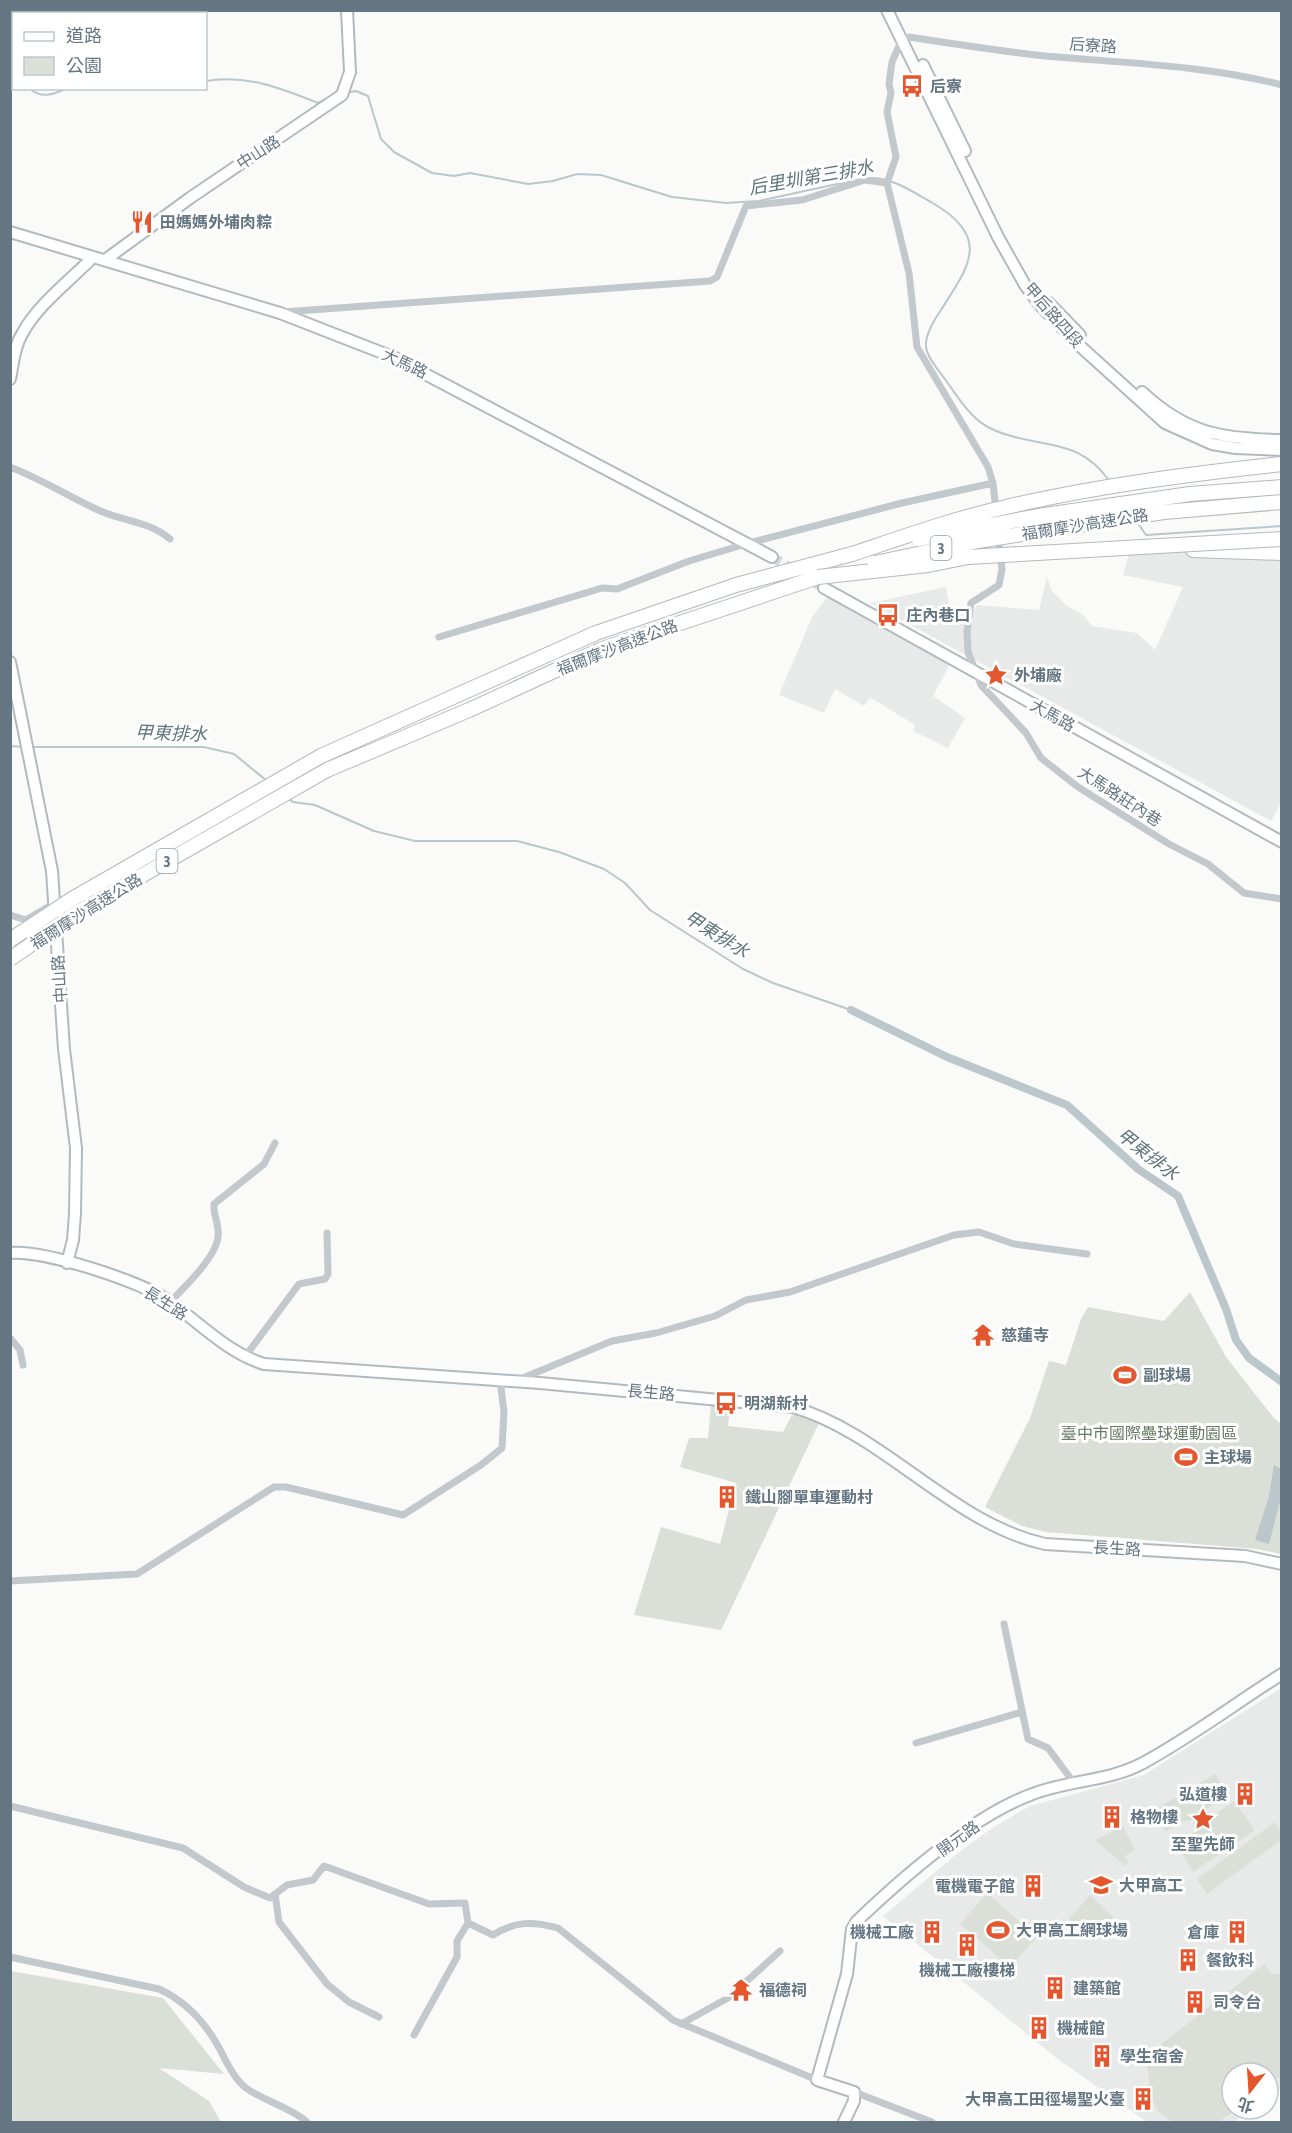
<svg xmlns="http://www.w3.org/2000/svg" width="1292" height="2133" viewBox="0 0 1292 2133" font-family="'Asap Condensed','Noto Sans TC',sans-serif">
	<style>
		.built { fill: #e8e9e9 }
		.green { fill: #dadfd7 }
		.water { fill: #bbc7cb }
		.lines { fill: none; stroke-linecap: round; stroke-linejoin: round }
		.stream { stroke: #bbc7cb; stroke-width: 2 }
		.canal { stroke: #bbc7cb; stroke-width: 8 }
		.secondary-tunnel { stroke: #d5d9db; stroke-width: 10; stroke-dasharray: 10 5; stroke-linecap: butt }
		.secondary-casing { stroke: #b3babf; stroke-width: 14 }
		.highway-casing { stroke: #b4b9bd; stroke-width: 16 }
		.street { stroke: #c3c8cc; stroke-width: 7 }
		.secondary { stroke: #fff; stroke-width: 10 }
		.highway { stroke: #fff; stroke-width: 14 }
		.highway-bridge-casing { stroke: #b4b9bd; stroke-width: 16; stroke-linecap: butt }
		.highway-bridge { stroke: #fff; stroke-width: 14 }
		.labels { text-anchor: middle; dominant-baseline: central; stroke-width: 6; stroke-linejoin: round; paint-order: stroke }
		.shield { fill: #fff; stroke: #939fa8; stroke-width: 1.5 }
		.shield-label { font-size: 15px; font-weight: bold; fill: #657683 }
		.street-label { font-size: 16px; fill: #657683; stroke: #fff }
		.poi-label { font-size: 16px; font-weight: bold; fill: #657683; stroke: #fff; text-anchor: start }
		.park-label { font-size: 16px; fill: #687a64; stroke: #fff }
		.water-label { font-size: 18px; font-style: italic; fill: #60757c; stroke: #fff }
	</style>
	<rect width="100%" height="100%" fill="#fafaf8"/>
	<path class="built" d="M 1180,552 L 1281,557 L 1281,803 L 1271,821 L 870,603 L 946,587 L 949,605 L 971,616 L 977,605 L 1039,610 L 1047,577 L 1052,591 L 1067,606 L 1083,615 L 1092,626 L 1137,633 L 1155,650 L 1183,587 L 1123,575 L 1129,554 Z
		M 829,595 L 951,662 L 933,696 L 965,718 L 948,748 L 913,731 L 915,725 L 870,697 L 864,706 L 835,689 L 824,713 L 779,695 L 812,617 Z
		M 1281,1688 L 1281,2088 L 1268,2098 L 1268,2073 L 1232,2073 L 1232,2109 L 1253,2109 L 1234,2122 L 1147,2122 L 1055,2057 L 883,1916 L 958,1853 L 992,1828 L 1030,1806 L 1144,1775 Z"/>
	<path class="green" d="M 1190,1292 L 1226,1357 L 1273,1417 L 1281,1424 L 1281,1554 L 1257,1549 L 1046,1532 L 1022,1526 L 985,1507 L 1030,1418 L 1049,1361 L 1066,1365 L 1081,1319 L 1088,1307 L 1164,1321 Z
		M 711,1404 L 730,1406 L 728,1426 L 783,1432 L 792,1415 L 800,1413 L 819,1423 L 721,1630 L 634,1615 L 661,1527 L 720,1544 L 736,1483 L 680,1467 L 689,1438 L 708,1438 Z
		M 1215,1774 L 1228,1794 L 1190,1820 L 1175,1823 L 1166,1832 L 1153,1811 Z
		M 1234,1801 L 1255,1830 L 1193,1872 L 1179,1847 L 1188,1841 L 1194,1830 Z
		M 1275,1822 L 1281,1831 L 1281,1840 L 1207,1894 L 1197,1879 Z
		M 1123,1826 L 1135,1850 L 1125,1856 L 1129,1862 L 1125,1866 L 1095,1840 Z
		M 987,1893 L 1037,1937 L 1010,1967 L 960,1924 Z
		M 1090,1895 L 1113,1917 L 1093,1941 L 1069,1919 Z
		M 1264,1964 L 1271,1973 L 1281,1975 L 1281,2076 L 1268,2086 L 1268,2073 L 1232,2073 L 1232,2109 L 1238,2109 L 1218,2122 L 1175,2122 C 1139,2108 1157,2077 1142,2059 Z
		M 11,1971 L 163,1998 L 224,2074 L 159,2068 L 209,2101 L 221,2122 L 11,2122 Z"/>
	<path class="water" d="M 1274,1465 L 1281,1469 L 1281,1498 L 1269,1544 L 1255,1540 L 1269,1496 Z"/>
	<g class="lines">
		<path class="stream" d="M 10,46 L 14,54
			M 206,81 C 245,74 281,88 318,103 L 326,99
			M 29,88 C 41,99 53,95 67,88
			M 346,93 L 356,91 L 368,96 L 381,139 L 394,152 L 432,173 L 454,176 L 470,173 L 528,184 L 553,181 L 577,174 L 601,175 L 672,197 L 726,203 L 759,201 L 851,181
			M 868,178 C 892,177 911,191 931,202 C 993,238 969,266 939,313 C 933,322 925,335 926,347 C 927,358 941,373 947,382 C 960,400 972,421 994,430 C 1039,450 1078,435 1110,482
			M 1137,522 L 1146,535 L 1282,526
			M 10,746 L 23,747
			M 31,747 L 204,747 L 234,754 L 267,781
			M 288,798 L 293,802 L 315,805 L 374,831 L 415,841 L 517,841 L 559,852 L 604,869 L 625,883 L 650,910 L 743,969 L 773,983 L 851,1010"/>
		<path class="canal" d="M 851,1010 L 947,1057 L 1067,1105 L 1138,1169 L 1178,1196 L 1226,1309 L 1236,1340 L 1249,1358 L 1282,1382"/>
		<path class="secondary-tunnel" d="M 772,557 L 824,588"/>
		<g class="secondary-casing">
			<path id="secondary" d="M 887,10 L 998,237 L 1025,285 L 1040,305 L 1081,347 L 1165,423 L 1212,444 L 1236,448 L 1282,450
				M 923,65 L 965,151
				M 10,232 L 280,313 L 393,357 L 772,557
				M 105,260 L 190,198 L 342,95 L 350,72 L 347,10
				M 1049,303 L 1080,335
				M 10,379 C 13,364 14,347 22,334 C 38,304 70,281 93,257
				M 1142,392 C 1187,434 1222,439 1282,440
				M 824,588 L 1282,842
				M 10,662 L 52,871 L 64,1049 L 76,1148 L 75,1213 L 73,1240 L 67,1263
				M 10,1253 C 45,1250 144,1282 172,1303 C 201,1325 229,1353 264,1364 L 540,1383 L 793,1407 C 885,1434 951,1523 1045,1544 L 1245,1556 L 1282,1564
				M 844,2122 L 854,2101 L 854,2092 L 817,2080 L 847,1974 L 852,1929 L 857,1921 C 902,1878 972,1817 1030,1795 C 1066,1780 1108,1782 1143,1763 C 1191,1737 1236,1703 1282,1674"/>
		</g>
		<g class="highway-casing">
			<path id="highway" d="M 1038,516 L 1190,494 L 1282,487
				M 1065,527 L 1164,512 L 1282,502
				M 1193,550 L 1282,553
				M 321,756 L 596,633 L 736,585 L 852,554
				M 327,770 L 469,710 L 602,649 L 818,577"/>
		</g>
		<path class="street" d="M 283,312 L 710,281 L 717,277 L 746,206 L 802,200 L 865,180 L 887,183
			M 10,467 C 41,479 68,496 98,510 C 122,521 149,521 170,539
			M 996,510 L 993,483 L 988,467 L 917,347 L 909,273 L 887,183 L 896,157 L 887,112 L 891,93 L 889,84 L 892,62 L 902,39 L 909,37 C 954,44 999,51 1045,56 C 1124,63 1205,65 1282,85
			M 998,536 L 1002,569 L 999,585 L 971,603 L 967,632 L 968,652 L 981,685 L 1026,733 L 1041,758 L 1078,787 L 1169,844 L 1208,864 L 1244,893 L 1282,899
			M 439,637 L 602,588 L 617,589 L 689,561 L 749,543 L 902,503 L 993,483
			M 10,915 L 26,920 L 53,904
			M 170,1302 C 185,1287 216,1257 218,1237 C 220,1225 213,1216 214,1204 L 264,1164 L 275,1143
			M 10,1338 L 20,1350 L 23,1365
			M 244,1358 L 299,1284 L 325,1279 L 328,1274 L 327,1233
			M 518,1380 L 612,1341 L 656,1333 L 715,1316 L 746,1300 L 790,1292 L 954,1235 L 979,1232 L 1014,1244 L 1087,1254
			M 10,1581 L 137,1574 L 274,1487 L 286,1487 L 403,1515 L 481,1465 L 502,1448 L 504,1412 L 500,1380
			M 1004,1624 L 1028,1739 L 1048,1748 L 1074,1783
			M 916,1743 L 1022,1712
			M 10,1806 L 183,1848 L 244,1887 L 270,1898 L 287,1885 L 313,1880 L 324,1866 L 429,1904 L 465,1903 L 468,1923 L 493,1935 C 515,1921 533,1921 558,1928 L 673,2020 L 817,2080
			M 275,1894 L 279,1922 L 327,1984 L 349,2002 L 379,2017
			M 10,1957 L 159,1989 C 185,2001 204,2021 218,2046 C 226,2060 233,2078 246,2088 C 265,2102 289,2106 307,2122
			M 681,2024 L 728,1998 L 780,1951
			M 414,2035 L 457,1957 L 457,1941 L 468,1923
			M 854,2092 L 932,2122"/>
		<use href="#secondary" class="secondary"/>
		<use href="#highway" class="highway"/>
		<g class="highway-bridge-casing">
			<path id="highway-bridge" d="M 919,539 L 1038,516
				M 852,554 C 903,537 953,519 1006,507 C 1096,486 1189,474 1282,464
				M 875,563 L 978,541 L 1065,527
				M 818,577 L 928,565 L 968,557 L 1282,539
				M 10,940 L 72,899 L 321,756
				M 10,959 L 78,912 L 327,770"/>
		</g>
		<use href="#highway-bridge" class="highway-bridge"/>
	</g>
	<defs>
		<g id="bus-bare" transform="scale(1.8)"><path d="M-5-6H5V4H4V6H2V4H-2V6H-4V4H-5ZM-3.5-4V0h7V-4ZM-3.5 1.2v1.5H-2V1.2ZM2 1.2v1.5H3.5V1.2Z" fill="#e4572e" stroke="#fff" stroke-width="2.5" paint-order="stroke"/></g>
		<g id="restaurant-bare" transform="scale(1.8)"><path d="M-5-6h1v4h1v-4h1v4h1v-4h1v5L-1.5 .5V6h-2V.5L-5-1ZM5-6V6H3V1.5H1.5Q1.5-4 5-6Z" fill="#e4572e" stroke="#fff" stroke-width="2.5" paint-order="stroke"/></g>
		<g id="sight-bare" transform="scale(1.8)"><path d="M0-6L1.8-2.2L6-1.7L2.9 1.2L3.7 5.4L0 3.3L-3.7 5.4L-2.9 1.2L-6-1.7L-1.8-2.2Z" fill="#e4572e" stroke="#fff" stroke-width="2.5" paint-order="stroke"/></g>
		<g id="temple-bare" transform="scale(1.8)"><path d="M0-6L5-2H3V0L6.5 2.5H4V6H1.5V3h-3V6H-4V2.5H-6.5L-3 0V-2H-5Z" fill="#e4572e" stroke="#fff" stroke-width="2.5" paint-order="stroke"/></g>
		<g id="stadium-bare" transform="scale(1.8)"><path d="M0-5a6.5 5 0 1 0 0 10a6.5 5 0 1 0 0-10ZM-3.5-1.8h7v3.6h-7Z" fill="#e4572e" stroke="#fff" stroke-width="2.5" paint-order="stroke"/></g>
		<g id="building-bare" transform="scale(1.8)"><path d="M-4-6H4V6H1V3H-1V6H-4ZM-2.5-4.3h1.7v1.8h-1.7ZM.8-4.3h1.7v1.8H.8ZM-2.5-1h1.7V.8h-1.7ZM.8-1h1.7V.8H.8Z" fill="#e4572e" stroke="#fff" stroke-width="2.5" paint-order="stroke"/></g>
		<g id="school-bare" transform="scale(1.8)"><path d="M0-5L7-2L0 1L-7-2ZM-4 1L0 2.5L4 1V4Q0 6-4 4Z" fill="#e4572e" stroke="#fff" stroke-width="2.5" paint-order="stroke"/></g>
	</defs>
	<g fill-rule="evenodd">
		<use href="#bus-bare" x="912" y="86"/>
		<use href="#restaurant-bare" x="142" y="222"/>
		<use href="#bus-bare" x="888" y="615"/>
		<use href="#sight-bare" x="996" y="675"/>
		<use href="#temple-bare" x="983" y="1335"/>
		<use href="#stadium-bare" x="1125" y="1375"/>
		<use href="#bus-bare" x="726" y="1403"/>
		<use href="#stadium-bare" x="1186" y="1457"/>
		<use href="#building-bare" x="727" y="1497"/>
		<use href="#building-bare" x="1245" y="1794"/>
		<use href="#building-bare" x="1112" y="1817"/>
		<use href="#sight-bare" x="1203" y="1819"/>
		<use href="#school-bare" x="1101" y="1885"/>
		<use href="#building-bare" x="1033" y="1886"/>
		<use href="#stadium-bare" x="998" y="1930"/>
		<use href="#building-bare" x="932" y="1932"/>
		<use href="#building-bare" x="1237" y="1932"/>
		<use href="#building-bare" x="967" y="1945"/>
		<use href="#building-bare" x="1188" y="1960"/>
		<use href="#building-bare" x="1055" y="1988"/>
		<use href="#temple-bare" x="741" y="1990"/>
		<use href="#building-bare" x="1195" y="2002"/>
		<use href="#building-bare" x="1039" y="2028"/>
		<use href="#building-bare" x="1102" y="2056"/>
		<use href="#building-bare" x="1143" y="2099"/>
	</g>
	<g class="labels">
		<g class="shield">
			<rect x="930.5" y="536" width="21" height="24" rx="4.5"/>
			<rect x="156.5" y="849" width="21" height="24" rx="4.5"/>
		</g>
		<g class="shield-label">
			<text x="941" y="548">3</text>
			<text x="167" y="861">3</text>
		</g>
		<g class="street-label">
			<text transform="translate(1093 45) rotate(4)">后寮路</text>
			<text transform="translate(258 152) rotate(-33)">中山路</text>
			<text transform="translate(1054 315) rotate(49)">甲后路四段</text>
			<text transform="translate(405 363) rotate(25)">大馬路</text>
			<text transform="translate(1085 524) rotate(-9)">福爾摩沙高速公路</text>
			<text transform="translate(617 647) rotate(-21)">福爾摩沙高速公路</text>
			<text transform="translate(1053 715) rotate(29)">大馬路</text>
			<text transform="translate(1120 796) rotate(33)">大馬路莊內巷</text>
			<text transform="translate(86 911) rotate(-32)">福爾摩沙高速公路</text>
			<text transform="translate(59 979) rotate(-94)">中山路</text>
			<text transform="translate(166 1303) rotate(32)">長生路</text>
			<text transform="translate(651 1392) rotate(5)">長生路</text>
			<text transform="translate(1117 1548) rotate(3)">長生路</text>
			<text transform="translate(958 1838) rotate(-36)">開元路</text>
		</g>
		<g class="poi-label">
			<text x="930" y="86">后寮</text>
			<text x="160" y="222">田媽媽外埔肉粽</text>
			<text x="906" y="615">庄內巷口</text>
			<text x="1014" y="675">外埔廠</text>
			<text x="1001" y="1335">慈蓮寺</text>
			<text x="1143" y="1375">副球場</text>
			<text x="744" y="1403">明湖新村</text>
			<text x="1204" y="1457">主球場</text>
			<text x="745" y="1497">鐵山腳單車運動村</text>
			<text x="1227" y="1794" text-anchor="end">弘道樓</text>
			<text x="1130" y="1817">格物樓</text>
			<text x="1203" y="1844" text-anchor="middle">至聖先師</text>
			<text x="1119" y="1885">大甲高工</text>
			<text x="1015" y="1886" text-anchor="end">電機電子館</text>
			<text x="1016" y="1930">大甲高工網球場</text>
			<text x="914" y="1932" text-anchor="end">機械工廠</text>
			<text x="1219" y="1932" text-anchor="end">倉庫</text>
			<text x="1206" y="1960">餐飲科</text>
			<text x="967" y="1970" text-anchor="middle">機械工廠樓梯</text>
			<text x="1073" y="1988">建築館</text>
			<text x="759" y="1990">福德祠</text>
			<text x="1213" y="2002">司令台</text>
			<text x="1057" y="2028">機械館</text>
			<text x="1120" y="2056">學生宿舍</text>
			<text x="1125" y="2099" text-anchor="end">大甲高工田徑場聖火臺</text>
		</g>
		<g class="park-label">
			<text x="1149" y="1433">臺中市國際壘球運動園區</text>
		</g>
		<g class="water-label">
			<text transform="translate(811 177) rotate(-10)">后里圳第三排水</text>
			<text transform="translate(171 733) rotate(2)">甲東排水</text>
			<text transform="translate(717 934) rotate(32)">甲東排水</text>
			<text transform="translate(1148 1154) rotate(38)">甲東排水</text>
		</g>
	</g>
	<rect width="1292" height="2133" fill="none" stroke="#657683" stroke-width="24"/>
	<rect x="12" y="12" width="195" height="78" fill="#ffffff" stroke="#c1c8cd" stroke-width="1.5"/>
	<rect x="24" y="32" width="30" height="9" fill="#ffffff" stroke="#c1c8cd" stroke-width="1.5"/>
	<text x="66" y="42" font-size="18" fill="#657683">道路</text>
	<rect x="24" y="57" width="30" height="18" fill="#dadfd7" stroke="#c1c8cd" stroke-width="1.5"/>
	<text x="66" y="72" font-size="18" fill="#657683">公園</text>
	<g transform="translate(1250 2091) rotate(197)"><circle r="28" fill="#ffffff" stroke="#c1c8cd" stroke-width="1.5"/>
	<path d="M0-4.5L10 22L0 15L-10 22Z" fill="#e4572e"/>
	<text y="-9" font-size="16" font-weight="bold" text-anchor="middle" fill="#657683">北</text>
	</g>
</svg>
